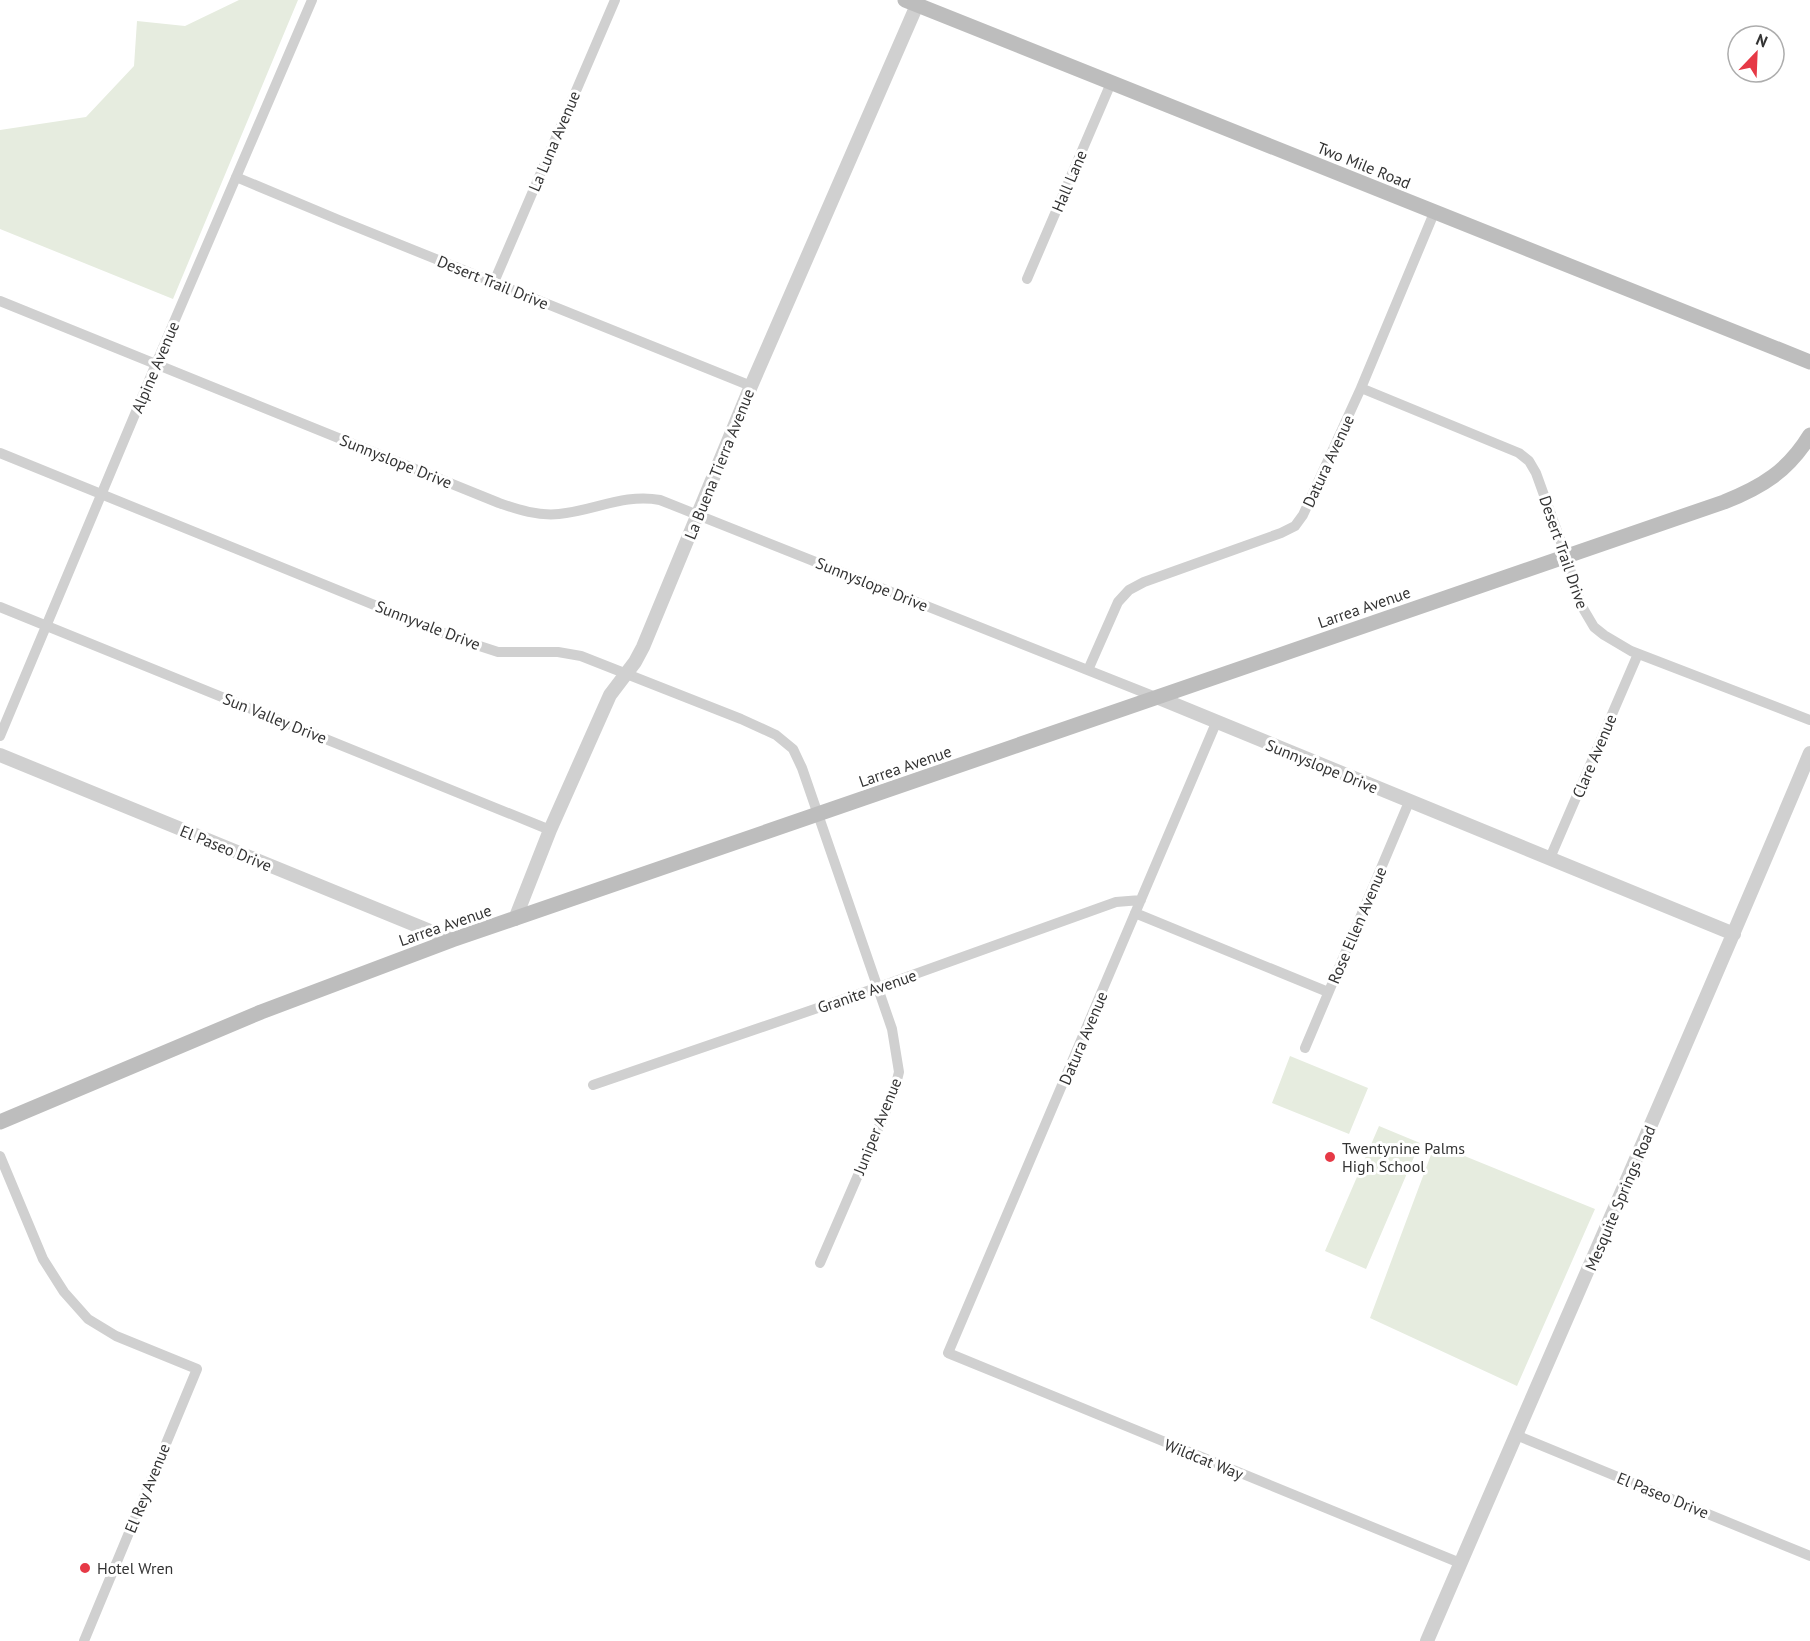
<svg xmlns="http://www.w3.org/2000/svg" width="1810" height="1641" viewBox="0 0 1810 1641" font-family="'PT Sans',sans-serif">
	<style>
		.green { fill: #e6ecdf }
		.lines { fill: none; stroke-linecap: round; stroke-linejoin: round }
		.minor { stroke: #d0d0d0; stroke-width: 10 }
		.tertiary { stroke: #d0d0d0; stroke-width: 14 }
		.secondary { stroke: #bdbdbd; stroke-width: 15 }
		.poi-dot { fill: #e63946; stroke: #fff; stroke-width: 2 }
		.labels { text-anchor: middle; dominant-baseline: central; stroke-width: 6; stroke-linejoin: round; paint-order: stroke }
		.street-label { font-size: 16px; fill: #333; stroke: #fff }
		.poi-label { font-size: 16px; fill: #333; stroke: #fff; text-anchor: start }
	</style>
	<rect width="100%" height="100%" fill="#fff"/>
	<path class="green" d="M 239,0 L 298,0 L 173,299 L 0,229 L 0,130 L 86,117 L 134,66 L 137,21 L 185,26 Z
		M 1290,1056 L 1368,1088 L 1349,1134 L 1272,1103 Z
		M 1379,1126 L 1420,1143 L 1366,1269 L 1325,1251 Z
		M 1435,1144 L 1595,1209 L 1517,1386 L 1370,1318 Z"/>
	<g class="lines">
		<path class="minor" d="M 236,177 L 339,220 L 751,386
			M 1027,279 L 1111,83
			M 494,282 L 615,0
			M 0,301 L 499,503 C 519,510 538,516 559,514 C 593,511 625,493 660,500 L 1158,698
			M 1361,388 L 1519,453 L 1529,461 L 1536,473 L 1566,556 L 1581,605 L 1594,627 L 1604,635 L 1631,651 L 1810,720
			M 0,453 L 458,639 L 498,652 L 558,652 L 581,656 L 741,719 L 776,735 L 793,749 L 802,768 L 892,1029 L 899,1072 L 894,1092 L 820,1263
			M 0,607 L 550,830
			M 1088,670 L 1118,602 L 1129,590 L 1144,582 L 1281,533 L 1295,526 L 1303,515 L 1361,388 L 1434,213
			M 1216,723 L 948,1353 L 1460,1563
			M 0,736 L 156,364 L 312,0
			M 1550,858 L 1638,654
			M 1135,913 L 1328,992
			M 1305,1048 L 1409,802
			M 593,1085 L 879,987 L 1116,902 L 1141,900
			M 0,1156 L 43,1259 L 64,1292 L 88,1319 L 116,1336 L 197,1369 L 84,1641
			M 1516,1435 L 1810,1556"/>
		<path class="tertiary" d="M 1159,698 L 1734,934
			M 0,755 L 452,940
			M 515,919 L 550,830 L 610,695 L 635,662 L 643,647 L 751,386 L 917,5
			M 1427,1641 C 1554,1345 1685,1051 1810,753"/>
		<path class="secondary" d="M 905,0 L 1810,362
			M 0,1122 L 261,1012 L 452,940 L 1724,502 C 1762,487 1788,471 1810,435"/>
	</g>
	<g class="poi-dot">
		<circle cx="1330" cy="1157" r="6"/>
		<circle cx="85" cy="1568" r="6"/>
	</g>
	<g class="labels">
		<g class="street-label">
			<text transform="translate(554 141) rotate(-67)">La Luna Avenue</text>
			<text transform="translate(1364 165) rotate(22)">Two Mile Road</text>
			<text transform="translate(1069 181) rotate(-67)">Hall Lane</text>
			<text transform="translate(493 282) rotate(22)">Desert Trail Drive</text>
			<text transform="translate(155 367) rotate(-67)">Alpine Avenue</text>
			<text transform="translate(396 461) rotate(22)">Sunnyslope Drive</text>
			<text transform="translate(1328 461) rotate(-65)">Datura Avenue</text>
			<text transform="translate(719 464) rotate(-68)">La Buena Tierra Avenue</text>
			<text transform="translate(1564 552) rotate(71)">Desert Trail Drive</text>
			<text transform="translate(872 584) rotate(22)">Sunnyslope Drive</text>
			<text transform="translate(1364 607) rotate(-19)">Larrea Avenue</text>
			<text transform="translate(428 625) rotate(21)">Sunnyvale Drive</text>
			<text transform="translate(275 718) rotate(22)">Sun Valley Drive</text>
			<text transform="translate(1594 756) rotate(-67)">Clare Avenue</text>
			<text transform="translate(905 766) rotate(-19)">Larrea Avenue</text>
			<text transform="translate(1322 766) rotate(22)">Sunnyslope Drive</text>
			<text transform="translate(226 848) rotate(22)">El Paseo Drive</text>
			<text transform="translate(445 925) rotate(-19)">Larrea Avenue</text>
			<text transform="translate(1357 925) rotate(-67)">Rose Ellen Avenue</text>
			<text transform="translate(867 991) rotate(-19)">Granite Avenue</text>
			<text transform="translate(1083 1038) rotate(-67)">Datura Avenue</text>
			<text transform="translate(877 1126) rotate(-68)">Juniper Avenue</text>
			<text transform="translate(1620 1198) rotate(-67)">Mesquite Springs Road</text>
			<text transform="translate(1204 1459) rotate(22)">Wildcat Way</text>
			<text transform="translate(147 1488) rotate(-68)">El Rey Avenue</text>
			<text transform="translate(1663 1495) rotate(22)">El Paseo Drive</text>
		</g>
		<g class="poi-label">
			<text x="1342" y="1148">Twentynine Palms<tspan x="1342" dy="18">High School</tspan></text>
			<text x="97" y="1568">Hotel Wren</text>
		</g>
	</g>
	<g transform="translate(1756 54) rotate(23)"><circle r="28" fill="#ffffff" stroke="#adadad" stroke-width="1.5"/>
	<path d="M0-4.5L10 22L0 15L-10 22Z" fill="#e63946"/>
	<text y="-9" font-size="16" font-weight="bold" text-anchor="middle" fill="#333333">N</text>
	</g>
</svg>
